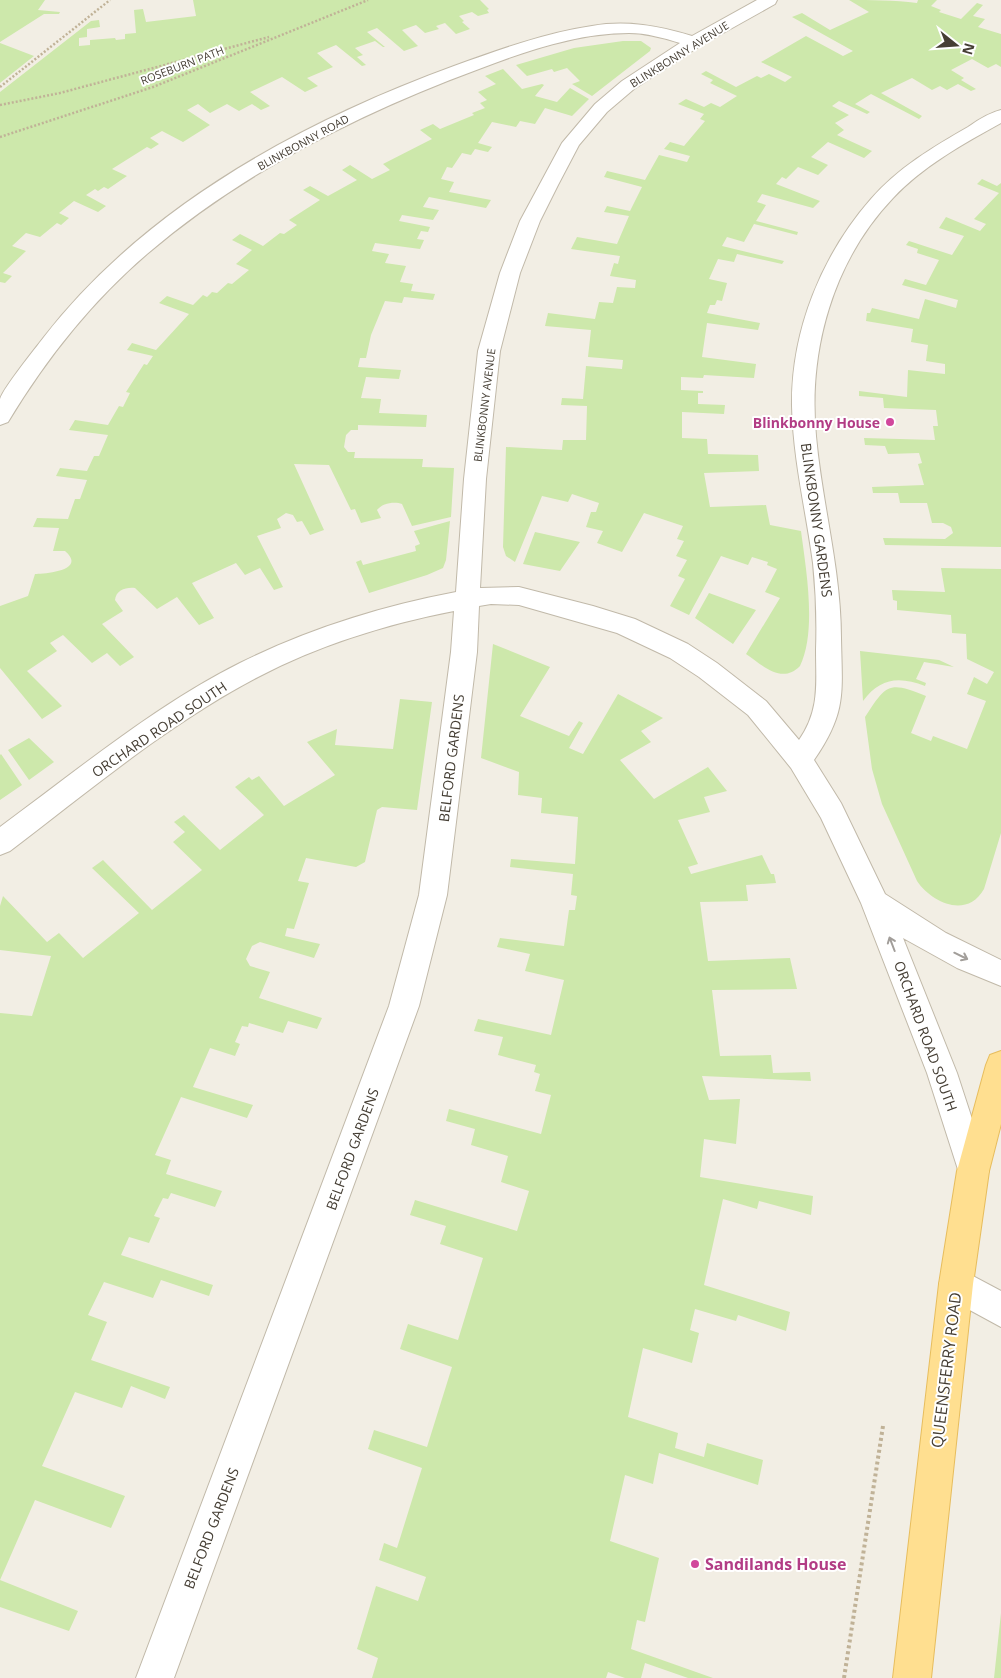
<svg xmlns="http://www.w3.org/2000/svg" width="1001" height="1678" viewBox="0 0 1001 1678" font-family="'Open Sans',sans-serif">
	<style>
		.green { fill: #cde8ab }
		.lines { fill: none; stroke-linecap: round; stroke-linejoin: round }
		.street-casing { stroke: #c1b9a9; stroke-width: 2 }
		.primary-casing { stroke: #e7bd5d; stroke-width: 2 }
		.path-far1 { stroke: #c0b297; stroke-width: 2.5; stroke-dasharray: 2 2; stroke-linecap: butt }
		.path { stroke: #c0b297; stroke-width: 4; stroke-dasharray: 3 3; stroke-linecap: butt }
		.street { fill: #fff; fill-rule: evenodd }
		.primary { fill: #ffdf90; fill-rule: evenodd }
		.oneway { stroke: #a29e9a }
		.hotel-dot { fill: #d1479c; stroke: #fff; stroke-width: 2 }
		.labels { text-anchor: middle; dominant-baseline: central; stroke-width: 4; stroke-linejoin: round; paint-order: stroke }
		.far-street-label { font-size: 11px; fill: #453e34; stroke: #fff }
		.hotel-label { font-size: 14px; font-weight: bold; fill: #b23c85; stroke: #fff; text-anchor: end }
		.street-label { font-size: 14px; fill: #453e34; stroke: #fff }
		.near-street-label { font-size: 16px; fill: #453e34; stroke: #fff }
		.near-hotel-label { font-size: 16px; font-weight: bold; fill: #b23c85; stroke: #fff; text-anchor: start }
	</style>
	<rect width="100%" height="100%" fill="#f2eee4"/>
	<path class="green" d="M 0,0 L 45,0 L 38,10 L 60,12 L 59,14 L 44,14 L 0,42 Z
		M 193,0 L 480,0 L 489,9 L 487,10 L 489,13 L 478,16 L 472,12 L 459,16 L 464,21 L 462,22 L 470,29 L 456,34 L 445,23 L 436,26 L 439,29 L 425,33 L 416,25 L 402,30 L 418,46 L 404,51 L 377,28 L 367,32 L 385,47 L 383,47 L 375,41 L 355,48 L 363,55 L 357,57 L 366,65 L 362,66 L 336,45 L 317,53 L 333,67 L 307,78 L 318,86 L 305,92 L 282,77 L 250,92 L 270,106 L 261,110 L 252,104 L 239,111 L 227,104 L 210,113 L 198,104 L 187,110 L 210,125 L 183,142 L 162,131 L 150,138 L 159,144 L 151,149 L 147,147 L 112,169 L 127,176 L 108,189 L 104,187 L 98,191 L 95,189 L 86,195 L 106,206 L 98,212 L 74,201 L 59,213 L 69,218 L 61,225 L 57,223 L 40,237 L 26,233 L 12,246 L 26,251 L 3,273 L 12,276 L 5,283 L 0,282 L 0,92 L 91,21 L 99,20 L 100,27 L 87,29 L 87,37 L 79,38 L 79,46 L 90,45 L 90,40 L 115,38 L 116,40 L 125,39 L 125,34 L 136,33 L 134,10 L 143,9 L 146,22 L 196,16 Z
		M 849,0 C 871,0 894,0 917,3 L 918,0 L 937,0 L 931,6 L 941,10 L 939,12 L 961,19 L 977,3 L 983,5 L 973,16 L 985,19 L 978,27 L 1001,34 L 1001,67 L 996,64 L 988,68 L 972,59 L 951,70 L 964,78 L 961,80 L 976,89 L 971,91 L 958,84 L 947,90 L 940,86 L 932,90 L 912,78 L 881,93 L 922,116 L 919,119 L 871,94 L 855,104 L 870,112 L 867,114 L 839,101 L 832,106 L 849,115 L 835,123 L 844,130 L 837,135 L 872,151 L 864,158 L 828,142 L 811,157 L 828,165 L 818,175 L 798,167 L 786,179 L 782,177 L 776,184 L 820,201 L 813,208 L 762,194 L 757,202 L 766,205 L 756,221 L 798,232 L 797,235 L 754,224 L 744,242 L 727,237 L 722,246 L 784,261 L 782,264 L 737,254 L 734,262 L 718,259 L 709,279 L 727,283 L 722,301 L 717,300 L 715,305 L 710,305 L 707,313 L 760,323 L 758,330 L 707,323 L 702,357 L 756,364 L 754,378 L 704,375 L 703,378 L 681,377 L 681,390 L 703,391 L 703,393 L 698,393 L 698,404 L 725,405 L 724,414 L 682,412 L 682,438 L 707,439 L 708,454 L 758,455 L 759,471 L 704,473 L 710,507 L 766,505 L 770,525 L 801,531 C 806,569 817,631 800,666 C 782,685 762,665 746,654 L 780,598 L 765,592 L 777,569 L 767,565 L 768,562 L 752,557 L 748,565 L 721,556 L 689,615 L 670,606 L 685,579 L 678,576 L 687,560 L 676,556 L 684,541 L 677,539 L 683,526 L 644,513 L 622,552 L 597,543 L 603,531 L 586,527 L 591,512 L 596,512 L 599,503 L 572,494 L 568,502 L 542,496 L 515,562 L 506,556 L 503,547 L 506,447 L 562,450 L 563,440 L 586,440 L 587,406 L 561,405 L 562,398 L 583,399 L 586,366 L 622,369 L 623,360 L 588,357 L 591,330 L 545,326 L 548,313 L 595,319 L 599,302 L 613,303 L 617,287 L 635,288 L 636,280 L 610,276 L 614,263 L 618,264 L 620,256 L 571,249 L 577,237 L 617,244 L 629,216 L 604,212 L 607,206 L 630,211 L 642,187 L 604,177 L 607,171 L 645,180 L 659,155 L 687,162 L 690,156 L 664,149 L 670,142 L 684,146 L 705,121 L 700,119 L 704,114 L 678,104 L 686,99 L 704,107 L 711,103 L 720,107 L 737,96 L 710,83 L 713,80 L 701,74 L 706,71 L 736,87 L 757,76 L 761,78 L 769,74 L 785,82 L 792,77 L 761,62 L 806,36 L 843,56 L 853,51 L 792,17 L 802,13 L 830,30 L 869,12 Z
		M 623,41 L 641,41 L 651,48 L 650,51 L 592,96 L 572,84 L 580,81 L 567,68 L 554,72 L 552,69 L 527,76 L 516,65 L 574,48 Z
		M 0,43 L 34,56 L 0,83 Z
		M 503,69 L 522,89 L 542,84 L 544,85 L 535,96 L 557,102 L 570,88 L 589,99 L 572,116 L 545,108 L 535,124 L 520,121 L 516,127 L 492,122 L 478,143 L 492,147 L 488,152 L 475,149 L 471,155 L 462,153 L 452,168 L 447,167 L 441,179 L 454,182 L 449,192 L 491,200 L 486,208 L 429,197 L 423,207 L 439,210 L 433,220 L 402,215 L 399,221 L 430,227 L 428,232 L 421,231 L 417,239 L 424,240 L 420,249 L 375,243 L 372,251 L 389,254 L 385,263 L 406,266 L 400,282 L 413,284 L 411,291 L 435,294 L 433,300 L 404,297 L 402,303 L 385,301 L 371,335 L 366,358 L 360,358 L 358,367 L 401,370 L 399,379 L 366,377 L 361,398 L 381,399 L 379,413 L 427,415 L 426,427 L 358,425 L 358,430 L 351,430 L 346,435 L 344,447 L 348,452 L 355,452 L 354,458 L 423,459 L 422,467 L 454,468 L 451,517 L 412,526 L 402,504 C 395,501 382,503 377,510 L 381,518 L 361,523 L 355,509 L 351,510 L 329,465 L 294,464 L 324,530 L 310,535 L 302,521 L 297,522 L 293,515 L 286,513 L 277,519 L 281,528 L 257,536 L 283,587 L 274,590 L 260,568 L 245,575 L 236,563 L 192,583 L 214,618 L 199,625 L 177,597 L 157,609 L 135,588 C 126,587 116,590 115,600 L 123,611 L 102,624 L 134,657 L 120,666 L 107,653 L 92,663 L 63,635 L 50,643 L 57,651 L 27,671 L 62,706 L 42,719 L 0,668 L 0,606 L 28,596 L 35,574 C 43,574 88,571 65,551 L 53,551 L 59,528 L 33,527 L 37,518 L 68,519 L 75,499 L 80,499 L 87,480 L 56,476 L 60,468 L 87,471 L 94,456 L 99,456 L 108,435 L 69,430 L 75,420 L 108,425 L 119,406 L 123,407 L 130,393 L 126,392 L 144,364 L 147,365 L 153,356 L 127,350 L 132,343 L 156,350 L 189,314 L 159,303 L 167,296 L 193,305 L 203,295 L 207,297 L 212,292 L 217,293 L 228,283 L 232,284 L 249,270 L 236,264 L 252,250 L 232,240 L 240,234 L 263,246 L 280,233 L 284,234 L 297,225 L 289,220 L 320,200 L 303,190 L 310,186 L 328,196 L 357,180 L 342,170 L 350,165 L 372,179 L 390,170 L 383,164 L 432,139 L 420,130 L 433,124 L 440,129 L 474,115 L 472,113 L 485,108 L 480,103 L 487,100 L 478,92 L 496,84 L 485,76 Z
		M 982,179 L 997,186 L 1001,183 L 1001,547 L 885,545 L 883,538 L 945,539 L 953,533 L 951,527 L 943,523 L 932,523 L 927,503 L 900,503 L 898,493 L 873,493 L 872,487 L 924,485 L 918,464 L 922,463 L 919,453 L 888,454 L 885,446 L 865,445 L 864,438 L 935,440 L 933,426 L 938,426 L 936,410 L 884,408 L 883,398 L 859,396 L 859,391 L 907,397 L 908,370 L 945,374 L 945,364 L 926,361 L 928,345 L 911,342 L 913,329 L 866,321 L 867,313 L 870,313 L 872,308 L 919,319 L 925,299 L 956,308 L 958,300 L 902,285 L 905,279 L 926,285 L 939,260 L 917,253 L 918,249 L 906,245 L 909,241 L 952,255 L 964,236 L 939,228 L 946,217 L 980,231 L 986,224 L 974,219 L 999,193 L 977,184 Z
		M 450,521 L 446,560 L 443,568 L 427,575 L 369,593 L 356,562 L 361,560 L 363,565 L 416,551 L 415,546 L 420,544 L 414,531 Z
		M 535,532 L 580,542 L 560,571 L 523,564 Z
		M 941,568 L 1001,569 L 1001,833 L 984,889 C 967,919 932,903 917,881 L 882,804 L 872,769 L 865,717 C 886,685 888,680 926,696 L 911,733 L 931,741 L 933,736 L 967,749 L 986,701 L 967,694 L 974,677 L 987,684 L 994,672 L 967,659 L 966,634 L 952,633 L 951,615 L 897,610 L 897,601 L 893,600 L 892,590 L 945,592 Z
		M 709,593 L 756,610 L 733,644 L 695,618 Z
		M 493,644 L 550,667 L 520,716 L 569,736 L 579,721 L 583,723 L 569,748 L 583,754 L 618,694 L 663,718 L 641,731 L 651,742 L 620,760 L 654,799 L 708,767 L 727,791 L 704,797 L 710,812 L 678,820 L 698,864 L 688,867 L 691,874 L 762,855 L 771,874 L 774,874 L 776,883 L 746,885 L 748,901 L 700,902 L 708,961 L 790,958 L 797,989 L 712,990 L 720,1056 L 771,1055 L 773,1073 L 810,1072 L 811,1081 L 702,1076 L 709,1100 L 740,1099 L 736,1144 L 704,1139 L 700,1177 L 813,1196 L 811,1215 L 759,1201 L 757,1209 L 723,1199 L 704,1285 L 790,1312 L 786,1331 L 738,1315 L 736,1321 L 695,1309 L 690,1330 L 699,1333 L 692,1363 L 643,1348 L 628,1417 L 678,1433 L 675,1448 L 704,1457 L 707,1443 L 763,1460 L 758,1485 L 659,1453 L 653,1484 L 625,1475 L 610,1541 L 659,1558 L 645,1622 L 637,1620 L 631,1649 L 713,1678 L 688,1678 L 645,1663 L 641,1678 L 625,1678 L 608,1672 L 606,1678 L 372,1678 L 378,1658 L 357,1649 L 376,1586 L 418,1601 L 426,1577 L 379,1560 L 384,1543 L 397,1548 L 422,1468 L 368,1449 L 374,1430 L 427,1447 L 452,1367 L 400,1349 L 408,1324 L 458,1340 L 483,1258 L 440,1244 L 446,1226 L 410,1215 L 415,1200 L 517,1231 L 529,1191 L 501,1182 L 508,1156 L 471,1145 L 475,1129 L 446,1121 L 449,1109 L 541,1134 L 551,1095 L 535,1091 L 540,1074 L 534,1072 L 536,1065 L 498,1055 L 503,1037 L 474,1031 L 478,1019 L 551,1035 L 564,980 L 525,971 L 530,954 L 497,947 L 500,938 L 564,946 L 569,910 L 575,910 L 577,896 L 571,895 L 573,874 L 510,867 L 511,859 L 575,864 L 578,817 L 541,813 L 542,798 L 518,795 L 519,772 L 481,758 Z
		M 860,651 L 939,660 L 954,667 L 924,662 L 916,679 L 926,683 L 925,686 C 899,676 880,678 863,701 Z
		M 400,699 L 432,702 L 417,810 L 382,807 L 377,810 L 365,862 L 356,867 L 306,858 L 298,881 L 309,883 L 294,929 L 287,928 L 285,936 L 320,944 L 314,958 L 260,942 L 252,946 L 246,959 L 250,966 L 270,972 L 259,998 L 322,1018 L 317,1029 L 288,1021 L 283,1033 L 249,1023 L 248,1027 L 242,1026 L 235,1042 L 240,1044 L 235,1056 L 210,1048 L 193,1087 L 253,1105 L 247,1118 L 181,1097 L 155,1155 L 171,1160 L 166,1174 L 222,1191 L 215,1207 L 171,1193 L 168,1199 L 163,1198 L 154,1216 L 160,1218 L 149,1243 L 129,1237 L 121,1255 L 213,1285 L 209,1296 L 161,1280 L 153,1298 L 104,1282 L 88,1315 L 107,1322 L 91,1360 L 170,1387 L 165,1399 L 131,1386 L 122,1408 L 75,1392 L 42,1466 L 125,1496 L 111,1528 L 35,1500 L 0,1580 L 78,1611 L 69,1631 L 0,1607 L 0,1013 L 32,1016 L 51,956 L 0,950 L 0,906 L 3,896 L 47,942 L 59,933 L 83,958 L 139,913 L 92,868 L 103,860 L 152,910 L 202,870 L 173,842 L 185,832 L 174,822 L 184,815 L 220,850 L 264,815 L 235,787 L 249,777 L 252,780 L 259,776 L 284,806 L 335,775 L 307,742 L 337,729 L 335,745 L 393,749 Z
		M 29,738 L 54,762 L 29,780 L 8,750 Z
		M 1,754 L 22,785 L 0,800 L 0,755 Z
		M 1001,1613 L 1001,1678 L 994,1678 Z"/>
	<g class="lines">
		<g class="street-casing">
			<path id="street" d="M 757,0 L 777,0 L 775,4 L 700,46 L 634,89 L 607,112 L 579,145 L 558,185 L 540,221 L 520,273 L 500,351 L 486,479 L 480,588 L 519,587 L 593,606 L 635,619 L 688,644 L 717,663 L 766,701 L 799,740 C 820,710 816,684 816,650 C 817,621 816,592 813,563 C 806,511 793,459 792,406 C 791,330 822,255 871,199 C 898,168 933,147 968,127 C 978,120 989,113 1001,110 L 1001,123 C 963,144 923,166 893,198 C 833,261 808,350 816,436 C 822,504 841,569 841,638 C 842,693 847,712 814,760 L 841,803 L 885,894 L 946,933 L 1001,960 L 1001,986 L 957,968 L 903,938 L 957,1073 L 989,1171 L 984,1182 L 973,1187 L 962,1182 L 927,1073 L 861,903 L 821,818 L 791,768 L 748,715 L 699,677 L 670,658 L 617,633 L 519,605 L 491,604 L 479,606 L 477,652 L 447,895 L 419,1006 L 174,1678 L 136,1678 L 389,1006 L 419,895 L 451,652 L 454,611 C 387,624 319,645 258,677 C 168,724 89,791 10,851 L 0,855 L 0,827 C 76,771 156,705 240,663 C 308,629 382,606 456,592 L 464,479 L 478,351 L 500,273 L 520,221 L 562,143 L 595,104 L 622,81 L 680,43 C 664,38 646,33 629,33 C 578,33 526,51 479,69 C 360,113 244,171 147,254 C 91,302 46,359 8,422 L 0,425 C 0,417 0,406 0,399 C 4,387 35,349 44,337 C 145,207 301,122 454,66 C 498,50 545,33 592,26 C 627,20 659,26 692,36 Z
				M 956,1267 L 1001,1291 L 1001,1327 L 944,1296 L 939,1284 L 944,1272 Z"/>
		</g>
		<g class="primary-casing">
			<path id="primary" d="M 1001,1051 L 1001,1124 L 989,1171 L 973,1284 L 931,1678 L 893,1678 L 939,1284 L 957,1171 L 986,1065 L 990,1055 Z"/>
		</g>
		<path class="path-far1" d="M 0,87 L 110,0
			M 0,105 L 60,93 L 269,37
			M 0,137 L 153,87 L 368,0"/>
		<path class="path" d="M 844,1678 L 883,1426"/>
		<use href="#street" class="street"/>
		<use href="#primary" class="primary"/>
	</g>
	<defs><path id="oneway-shaft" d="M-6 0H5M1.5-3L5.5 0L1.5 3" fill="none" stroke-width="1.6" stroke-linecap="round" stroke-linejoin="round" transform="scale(1.25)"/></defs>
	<g class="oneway">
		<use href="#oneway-shaft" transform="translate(892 944) rotate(-111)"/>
		<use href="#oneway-shaft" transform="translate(961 956) rotate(26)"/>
	</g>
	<g class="hotel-dot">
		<circle cx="890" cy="422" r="5"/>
		<circle cx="695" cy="1564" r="5"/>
	</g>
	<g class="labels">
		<g class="far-street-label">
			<text transform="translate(679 54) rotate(-32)">BLINKBONNY AVENUE</text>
			<text transform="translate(182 65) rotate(-21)">ROSEBURN PATH</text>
			<text transform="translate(303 142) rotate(-29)">BLINKBONNY ROAD</text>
			<text transform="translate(484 405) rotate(-83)">BLINKBONNY AVENUE</text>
		</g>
		<g class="hotel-label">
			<text x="880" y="422">Blinkbonny House</text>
		</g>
		<g class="street-label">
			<text transform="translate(817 520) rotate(82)">BLINKBONNY GARDENS</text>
			<text transform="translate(159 729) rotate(-34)">ORCHARD ROAD SOUTH</text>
			<text transform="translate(451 758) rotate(-83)">BELFORD GARDENS</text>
			<text transform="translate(926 1036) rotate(70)">ORCHARD ROAD SOUTH</text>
			<text transform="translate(352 1149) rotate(-70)">BELFORD GARDENS</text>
			<text transform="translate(211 1528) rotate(-69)">BELFORD GARDENS</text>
		</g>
		<g class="near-street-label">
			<text transform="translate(946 1370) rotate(-83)">QUEENSFERRY ROAD</text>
		</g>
		<g class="near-hotel-label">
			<text x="705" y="1564">Sandilands House</text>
		</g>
	</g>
	<g transform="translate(956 45) rotate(107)" stroke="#ffffff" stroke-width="4" paint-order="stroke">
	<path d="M0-4L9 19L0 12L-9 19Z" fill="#453e34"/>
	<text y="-8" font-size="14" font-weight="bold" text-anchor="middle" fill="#453e34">N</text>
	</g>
</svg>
